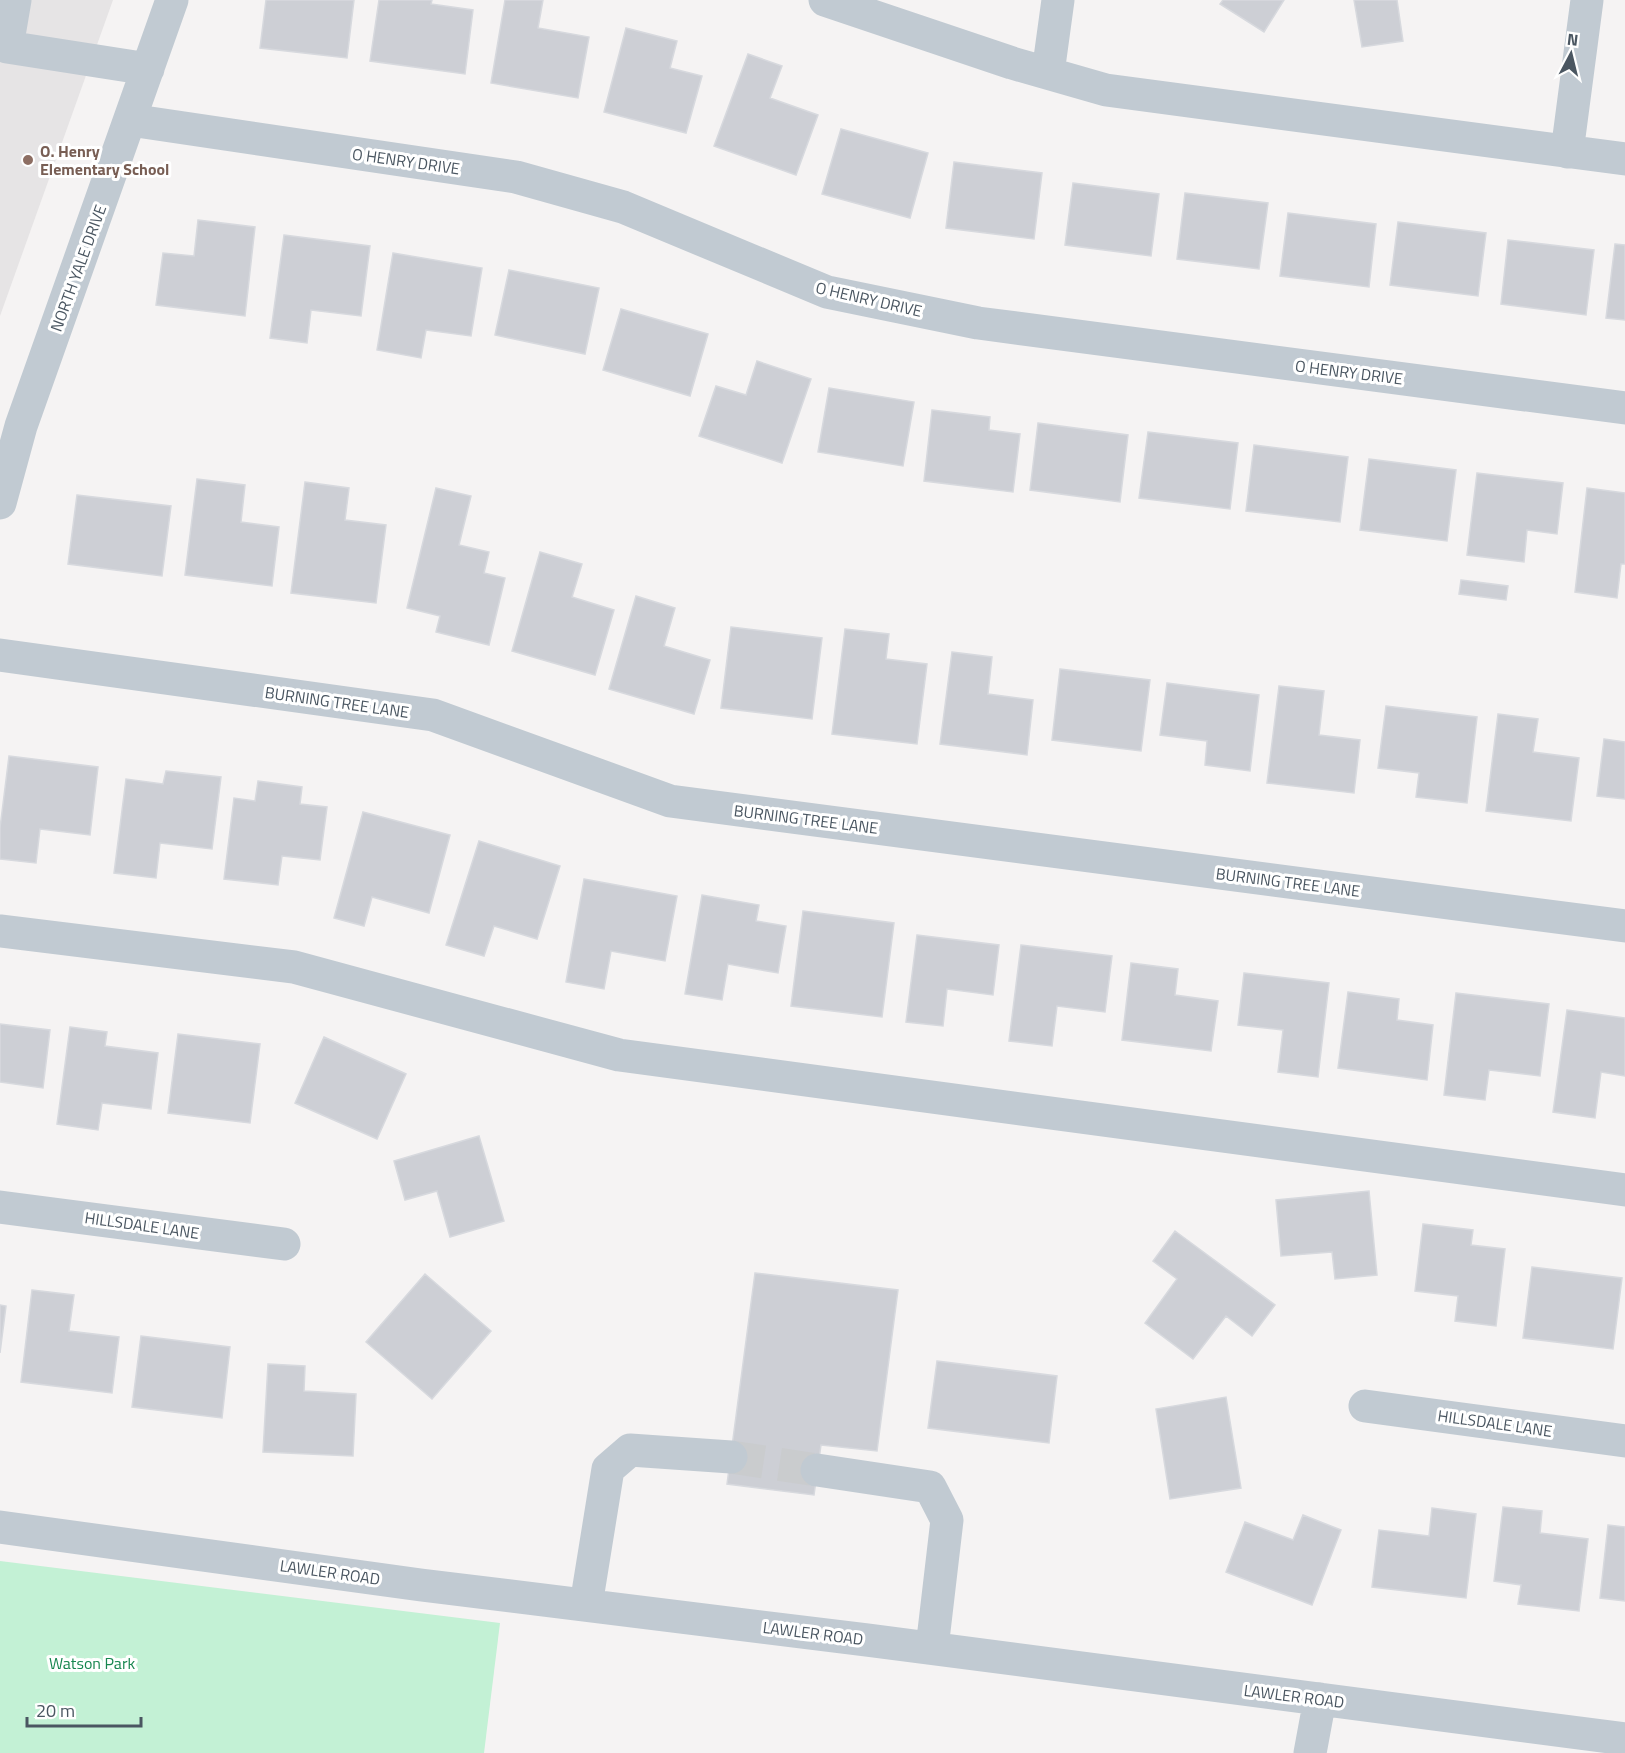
<svg xmlns="http://www.w3.org/2000/svg" width="1625" height="1753" viewBox="0 0 1625 1753" font-family="'Titillium Web',sans-serif">
	<style>
		.education { fill: #e6e4e5 }
		.green { fill: #c3f1d5 }
		.building { fill: #cdcfd5; stroke: #d7d9de; stroke-width: 1.5 }
		.lines { fill: none; stroke-linecap: round; stroke-linejoin: round }
		.minor-tunnel { stroke: #caccce; stroke-width: 33; stroke-dasharray: 33 16; stroke-linecap: butt }
		.minor { stroke: #c1cad2; stroke-width: 33 }
		.education-dot { fill: #8d6e63; stroke: #fff; stroke-width: 2 }
		.labels { text-anchor: middle; dominant-baseline: central; stroke-width: 6; stroke-linejoin: round; paint-order: stroke }
		.education-label { font-size: 16px; font-weight: bold; fill: #785e54; stroke: #fff; text-anchor: start }
		.street-label { font-size: 16px; fill: #4a5661; stroke: #fff }
		.park-label { font-size: 16px; fill: #17864f; stroke: #fff }
	</style>
	<rect width="100%" height="100%" fill="#f5f3f3"/>
	<path class="education" d="M 0,0 L 113,0 L 0,316 Z"/>
	<path class="green" d="M 0,1561 L 500,1623 L 484,1753 L 0,1753 Z"/>
	<path class="building" d="M 266,0 L 354,0 L 347,58 L 260,48 Z
		M 379,0 L 432,0 L 431,4 L 473,10 L 465,74 L 370,61 Z
		M 505,0 L 543,0 L 538,28 L 589,37 L 578,98 L 491,83 Z
		M 1223,0 L 1284,0 L 1264,32 L 1220,4 Z
		M 1354,0 L 1397,0 L 1403,41 L 1362,47 Z
		M 626,28 L 677,41 L 670,68 L 702,76 L 686,133 L 604,112 Z
		M 748,54 L 782,66 L 770,98 L 818,115 L 796,175 L 714,146 Z
		M 841,129 L 928,153 L 910,218 L 822,194 Z
		M 954,162 L 1042,173 L 1034,239 L 946,228 Z
		M 1073,183 L 1159,194 L 1151,256 L 1065,245 Z
		M 1185,193 L 1268,203 L 1259,269 L 1177,259 Z
		M 1288,213 L 1376,224 L 1369,287 L 1280,276 Z
		M 198,220 L 255,227 L 245,316 L 156,305 L 163,253 L 194,256 Z
		M 1398,222 L 1486,233 L 1478,296 L 1390,285 Z
		M 284,235 L 370,246 L 361,316 L 311,310 L 307,343 L 270,338 Z
		M 1508,240 L 1594,250 L 1586,315 L 1501,304 Z
		M 1615,244 L 1625,245 L 1625,320 L 1606,318 Z
		M 393,253 L 482,268 L 471,336 L 426,330 L 421,358 L 377,350 Z
		M 509,270 L 599,288 L 585,354 L 495,335 Z
		M 621,309 L 708,334 L 690,396 L 603,370 Z
		M 757,361 L 811,379 L 782,463 L 699,436 L 716,386 L 746,395 Z
		M 829,388 L 914,402 L 903,466 L 818,452 Z
		M 932,410 L 990,417 L 989,430 L 1020,434 L 1013,492 L 924,481 Z
		M 1038,423 L 1128,435 L 1120,502 L 1030,490 Z
		M 1148,432 L 1238,443 L 1230,509 L 1139,498 Z
		M 1254,445 L 1348,457 L 1340,522 L 1246,511 Z
		M 1369,459 L 1456,470 L 1447,541 L 1360,530 Z
		M 1477,473 L 1563,483 L 1557,534 L 1527,530 L 1524,562 L 1467,555 Z
		M 197,479 L 245,485 L 241,522 L 279,527 L 272,586 L 185,575 Z
		M 305,482 L 349,488 L 345,520 L 386,525 L 376,603 L 291,593 Z
		M 436,488 L 471,496 L 459,545 L 489,552 L 484,573 L 505,578 L 489,645 L 436,632 L 440,616 L 407,608 Z
		M 1587,488 L 1625,493 L 1625,564 L 1621,564 L 1617,598 L 1575,592 Z
		M 77,495 L 171,506 L 162,576 L 68,564 Z
		M 540,552 L 582,564 L 572,597 L 614,610 L 595,675 L 512,651 Z
		M 1461,580 L 1508,586 L 1506,600 L 1459,594 Z
		M 636,596 L 675,608 L 664,646 L 710,660 L 694,714 L 609,689 Z
		M 731,627 L 822,638 L 812,719 L 721,708 Z
		M 845,629 L 889,634 L 886,659 L 927,664 L 917,744 L 832,734 Z
		M 952,652 L 992,657 L 988,694 L 1033,700 L 1027,755 L 940,744 Z
		M 1060,669 L 1150,680 L 1141,751 L 1052,740 Z
		M 1167,683 L 1259,695 L 1250,771 L 1205,765 L 1207,741 L 1160,735 Z
		M 1279,686 L 1324,691 L 1319,735 L 1360,740 L 1354,793 L 1267,783 Z
		M 1386,706 L 1477,717 L 1467,803 L 1416,797 L 1419,773 L 1378,768 Z
		M 1498,714 L 1538,719 L 1533,752 L 1579,758 L 1571,821 L 1486,811 Z
		M 1604,739 L 1625,742 L 1625,799 L 1597,796 Z
		M 9,756 L 98,767 L 90,835 L 40,829 L 36,863 L 0,859 L 0,828 Z
		M 166,771 L 221,777 L 212,849 L 160,843 L 156,878 L 114,873 L 126,779 L 163,784 Z
		M 258,781 L 302,787 L 300,804 L 327,807 L 320,860 L 282,856 L 278,885 L 224,879 L 234,798 L 255,801 Z
		M 363,812 L 450,835 L 429,913 L 372,897 L 364,926 L 334,918 Z
		M 479,841 L 560,866 L 537,939 L 494,926 L 484,956 L 446,945 Z
		M 584,879 L 677,896 L 665,961 L 611,951 L 604,989 L 566,982 Z
		M 702,895 L 759,905 L 756,921 L 786,926 L 778,973 L 728,964 L 722,1000 L 685,994 Z
		M 803,911 L 894,923 L 882,1017 L 791,1006 Z
		M 917,935 L 999,945 L 993,995 L 947,989 L 943,1026 L 906,1022 Z
		M 1021,945 L 1112,956 L 1105,1012 L 1057,1006 L 1052,1046 L 1009,1041 Z
		M 1131,963 L 1178,969 L 1175,995 L 1218,1001 L 1211,1051 L 1122,1040 Z
		M 1244,973 L 1329,983 L 1318,1077 L 1278,1072 L 1283,1030 L 1238,1025 Z
		M 1348,992 L 1399,999 L 1397,1020 L 1433,1025 L 1427,1080 L 1338,1068 Z
		M 1456,993 L 1549,1004 L 1540,1076 L 1489,1070 L 1485,1100 L 1444,1095 Z
		M 1567,1010 L 1625,1018 L 1625,1076 L 1601,1072 L 1595,1118 L 1553,1112 Z
		M 0,1024 L 50,1030 L 43,1088 L 0,1082 Z
		M 70,1027 L 107,1032 L 105,1046 L 158,1053 L 151,1109 L 102,1103 L 98,1130 L 57,1124 Z
		M 178,1034 L 260,1044 L 250,1123 L 168,1113 Z
		M 324,1037 L 406,1074 L 377,1139 L 295,1103 Z
		M 479,1136 L 504,1221 L 450,1237 L 437,1191 L 405,1200 L 394,1161 Z
		M 1369,1191 L 1377,1275 L 1335,1279 L 1332,1252 L 1281,1256 L 1276,1200 Z
		M 1423,1224 L 1473,1230 L 1471,1245 L 1505,1249 L 1496,1326 L 1455,1321 L 1458,1296 L 1415,1291 Z
		M 1175,1231 L 1275,1305 L 1252,1336 L 1226,1316 L 1193,1359 L 1145,1323 L 1177,1279 L 1153,1261 Z
		M 1532,1267 L 1622,1278 L 1613,1349 L 1523,1338 Z
		M 755,1273 L 898,1290 L 877,1451 L 821,1445 L 814,1495 L 727,1484 Z
		M 425,1274 L 491,1331 L 432,1399 L 366,1342 Z
		M 32,1290 L 74,1295 L 69,1331 L 119,1337 L 112,1393 L 21,1382 Z
		M 0,1305 L 6,1306 L 0,1353 Z
		M 141,1336 L 230,1347 L 222,1418 L 132,1407 Z
		M 937,1361 L 1057,1376 L 1049,1443 L 928,1428 Z
		M 268,1364 L 305,1366 L 304,1391 L 356,1394 L 353,1456 L 263,1452 Z
		M 1226,1397 L 1241,1488 L 1170,1499 L 1156,1409 Z
		M 1503,1507 L 1542,1511 L 1540,1533 L 1588,1539 L 1579,1611 L 1518,1604 L 1521,1585 L 1494,1581 Z
		M 1432,1508 L 1476,1514 L 1466,1598 L 1372,1587 L 1379,1530 L 1429,1536 Z
		M 1303,1515 L 1341,1530 L 1312,1605 L 1226,1572 L 1245,1522 L 1293,1540 Z
		M 1608,1525 L 1625,1527 L 1625,1601 L 1600,1598 Z"/>
	<g class="lines">
		<path class="minor-tunnel" d="M 731,1457 L 817,1470"/>
		<path class="minor" d="M 15,0 L 7,47 L 148,69
			M 825,0 L 1012,63 L 1106,90 L 1625,159
			M 1048,73 L 1058,0
			M 130,120 L 516,177 L 623,207 L 827,292 L 978,323 L 1625,408
			M 1567,152 L 1587,0
			M 0,503 L 21,426 L 172,0
			M 0,655 L 433,715 L 670,801 L 1625,926
			M 0,931 L 294,967 L 619,1055 L 1625,1190
			M 0,1207 L 284,1244
			M 1365,1406 L 1625,1441
			M 817,1470 L 930,1487 L 947,1520 L 932,1648
			M 0,1527 L 421,1585 L 867,1640 L 1625,1739
			M 586,1605 L 608,1469 L 630,1450 L 731,1457
			M 1310,1753 L 1320,1699"/>
	</g>
	<circle class="education-dot" cx="28" cy="160" r="6"/>
	<g class="labels">
		<g class="education-label">
			<text x="40" y="151">O. Henry<tspan x="40" dy="18">Elementary School</tspan></text>
		</g>
		<g class="street-label">
			<text transform="translate(406 161) rotate(8)">O HENRY DRIVE</text>
			<text transform="translate(78 268) rotate(-70)">NORTH YALE DRIVE</text>
			<text transform="translate(869 299) rotate(13)">O HENRY DRIVE</text>
			<text transform="translate(1349 372) rotate(7)">O HENRY DRIVE</text>
			<text transform="translate(337 702) rotate(8)">BURNING TREE LANE</text>
			<text transform="translate(806 819) rotate(7)">BURNING TREE LANE</text>
			<text transform="translate(1288 882) rotate(7)">BURNING TREE LANE</text>
			<text transform="translate(142 1225) rotate(8)">HILLSDALE LANE</text>
			<text transform="translate(1495 1423) rotate(8)">HILLSDALE LANE</text>
			<text transform="translate(330 1572) rotate(8)">LAWLER ROAD</text>
			<text transform="translate(813 1633) rotate(7)">LAWLER ROAD</text>
			<text transform="translate(1294 1696) rotate(7)">LAWLER ROAD</text>
		</g>
		<g class="park-label">
			<text x="92" y="1663">Watson Park</text>
		</g>
	</g>
	<g transform="translate(1571 54) rotate(7)" stroke="#ffffff" stroke-width="4.5" paint-order="stroke">
	<path d="M0-4.5L10 22L0 15L-10 22Z" fill="#4a5661"/>
	<text y="-9" font-size="16" font-weight="bold" text-anchor="middle" fill="#4a5661">N</text>
	</g>
	<path d="M27 1717v9h114v-9" fill="none" stroke="#4a5661" stroke-width="3"/>
	<text x="36" y="1717" font-size="18" fill="#4a5661" stroke="#ffffff" stroke-width="4.5" paint-order="stroke">20 m</text>
</svg>
